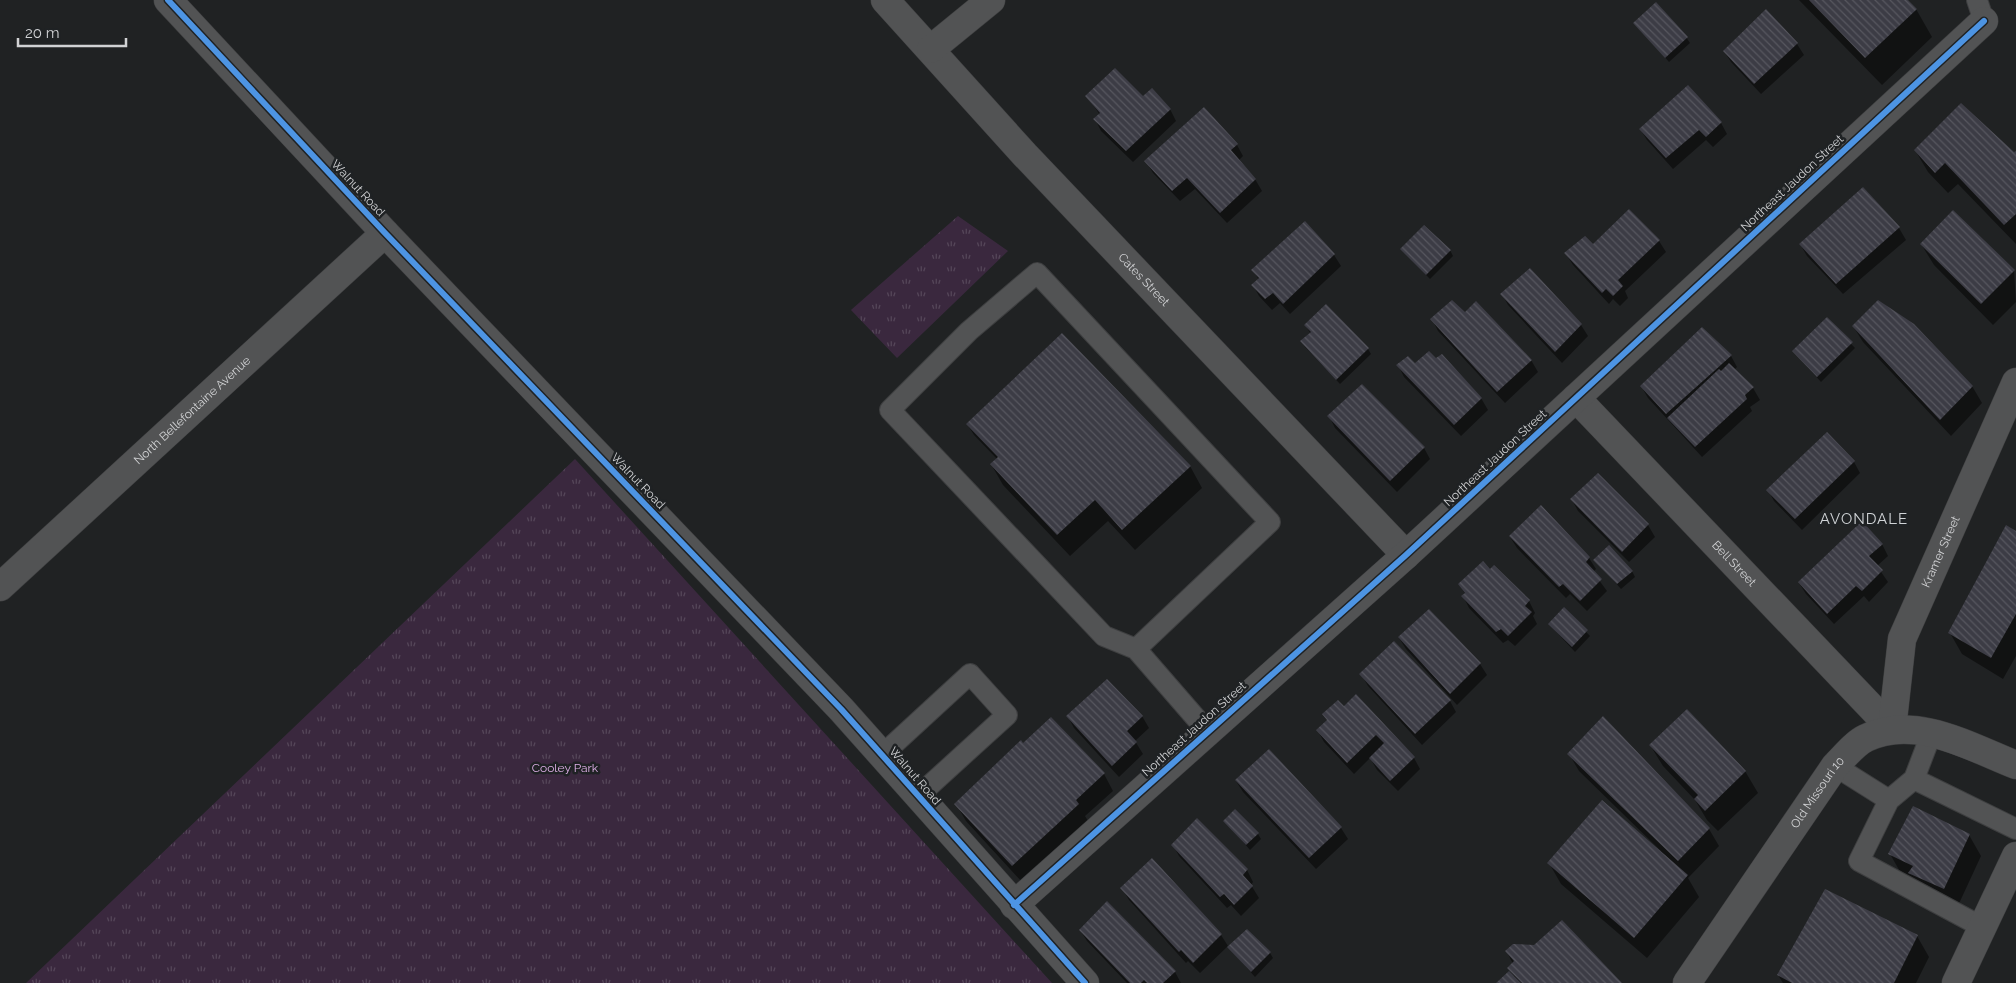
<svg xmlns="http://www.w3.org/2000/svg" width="2016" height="983" viewBox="0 0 2016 983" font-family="Raleway,sans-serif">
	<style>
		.park { fill: url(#park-tufts) }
		.shadow { fill: #0007 }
		.building { fill: url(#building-back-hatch) }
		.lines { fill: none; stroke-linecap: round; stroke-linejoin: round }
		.lane-casing { stroke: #3e3f40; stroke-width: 22 }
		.street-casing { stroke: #3e3f40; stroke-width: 29 }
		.secondary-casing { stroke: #3e3f40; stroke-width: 29 }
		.lane { stroke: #525354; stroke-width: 20 }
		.street { stroke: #525354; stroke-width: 28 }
		.secondary { stroke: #525354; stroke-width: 28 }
		.cycleway-casing { stroke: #1f2224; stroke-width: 9 }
		.cycleway { stroke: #4d94e3; stroke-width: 6 }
		.labels { text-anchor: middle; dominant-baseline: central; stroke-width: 5; stroke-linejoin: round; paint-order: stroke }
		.street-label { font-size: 12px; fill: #d1d2d4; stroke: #1f2224 }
		.park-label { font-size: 12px; fill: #dfb0e8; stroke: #1f2224 }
		.quarter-label { font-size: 15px; letter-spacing: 1px; fill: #d1d4d7; stroke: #1f2224 }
	</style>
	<defs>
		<pattern id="park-tufts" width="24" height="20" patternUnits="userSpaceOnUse" patternTransform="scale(1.25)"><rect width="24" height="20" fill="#3a283e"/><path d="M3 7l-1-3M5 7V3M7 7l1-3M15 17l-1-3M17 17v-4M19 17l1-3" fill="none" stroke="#554659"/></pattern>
		<pattern id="building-back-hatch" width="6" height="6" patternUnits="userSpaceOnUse" patternTransform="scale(1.25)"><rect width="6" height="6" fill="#3c3c45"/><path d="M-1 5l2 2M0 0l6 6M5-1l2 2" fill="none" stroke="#57575f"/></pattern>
	</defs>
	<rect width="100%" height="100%" fill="#202223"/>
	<path class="park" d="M 958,216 L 1008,251 L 897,358 L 851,310 Z
		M 575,459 L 1052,983 L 26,983 Z"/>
	<path class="shadow" d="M 1799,0 L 1907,0 L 1916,9 L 1932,37 L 1882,85 Z
		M 1766,11 L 1797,44 L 1804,55 L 1761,94 L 1731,62 L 1724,51 Z
		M 1635,23 L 1686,37 L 1690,43 L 1669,62 Z
		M 1087,96 L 1143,98 L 1170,109 L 1176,121 L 1133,162 L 1101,131 L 1095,119 L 1100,115 Z
		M 1721,123 L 1727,134 L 1713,147 L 1706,140 L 1673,169 L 1647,140 L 1640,129 Z
		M 1237,145 L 1243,156 L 1238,161 L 1255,179 L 1262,191 L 1227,223 L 1195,189 L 1180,201 L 1153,173 L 1146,161 Z
		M 1915,150 L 2016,153 L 2016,244 L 1958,184 L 1948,193 L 1928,172 Z
		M 1863,189 L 1899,228 L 1906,240 L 1843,294 L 1807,256 L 1800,244 Z
		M 1629,211 L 1659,241 L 1666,252 L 1625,291 L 1628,298 L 1620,306 L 1613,299 L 1609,304 L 1573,265 L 1566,254 L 1593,246 Z
		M 1305,223 L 1334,255 L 1341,266 L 1290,314 L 1280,303 L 1272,310 L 1259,296 L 1253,285 L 1259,280 L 1253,270 Z
		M 1921,244 L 2014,270 L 2016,302 L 1993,325 L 1934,265 Z
		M 1401,249 L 1450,250 L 1453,256 L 1430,279 Z
		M 1530,270 L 1581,325 L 1588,336 L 1562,363 L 1508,305 L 1502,294 Z
		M 1432,319 L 1531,360 L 1538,372 L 1505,403 L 1438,331 Z
		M 1827,319 L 1855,348 L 1821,382 L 1793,351 Z
		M 1305,325 L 1368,349 L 1371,354 L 1340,384 L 1305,347 L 1302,341 L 1311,334 Z
		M 1853,326 L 1972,386 L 1982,403 L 1951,436 L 1863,342 Z
		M 1731,356 L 1737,367 L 1734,370 L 1753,388 L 1760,400 L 1750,407 L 1752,411 L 1702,457 L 1648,398 L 1641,386 Z
		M 1398,365 L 1415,365 L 1481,398 L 1488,410 L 1461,436 L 1404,377 Z
		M 1329,416 L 1424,448 L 1430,459 L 1397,492 L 1335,428 Z
		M 967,424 L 1190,466 L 1202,488 L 1135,550 L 1108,521 L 1070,556 L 1003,485 L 991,464 L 997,459 L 974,435 Z
		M 1854,462 L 1860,473 L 1802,530 L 1774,501 L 1768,490 Z
		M 1598,475 L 1648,525 L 1655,537 L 1629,562 L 1578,511 L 1572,500 Z
		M 2016,532 L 2016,656 L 2003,679 L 1962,654 L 1950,633 Z
		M 1510,537 L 1589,558 L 1596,569 L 1593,572 L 1607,591 L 1587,611 L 1570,594 L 1566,598 L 1517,548 Z
		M 1882,544 L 1888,556 L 1877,566 L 1888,582 L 1869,602 L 1864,596 L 1834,624 L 1806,594 L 1799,583 Z
		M 1595,560 L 1632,571 L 1635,577 L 1621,589 Z
		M 1490,571 L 1529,601 L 1535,613 L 1533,616 L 1537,624 L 1515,646 L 1508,640 L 1503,643 L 1469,608 L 1463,596 L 1465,594 L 1459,584 Z
		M 1564,609 L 1590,636 L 1575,652 L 1549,624 Z
		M 1429,611 L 1480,664 L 1487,675 L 1457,705 L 1406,649 L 1399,638 Z
		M 1361,674 L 1450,701 L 1456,712 L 1422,745 L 1368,686 Z
		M 1344,707 L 1414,758 L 1420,769 L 1398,791 L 1377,770 L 1370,758 L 1354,774 L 1324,742 L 1318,731 Z
		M 1142,716 L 1149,728 L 1135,741 L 1143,754 L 1119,777 L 1074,728 L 1068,717 Z
		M 1603,718 L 1709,829 L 1719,846 L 1688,878 L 1699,897 L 1647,958 L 1561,884 L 1549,863 L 1661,851 L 1579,771 L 1569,754 Z
		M 1650,745 L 1745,771 L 1758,793 L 1718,831 L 1707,820 L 1695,800 L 1663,766 Z
		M 1269,750 L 1341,828 L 1348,839 L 1316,869 L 1243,792 L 1236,781 Z
		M 1104,774 L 1113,791 L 1085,816 L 1088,821 L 1022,882 L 966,821 L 956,804 Z
		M 1225,821 L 1258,834 L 1261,839 L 1250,850 Z
		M 1969,835 L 1981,856 L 1956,910 L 1902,875 L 1890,854 Z
		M 1173,845 L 1247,870 L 1253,882 L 1251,885 L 1259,898 L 1241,916 L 1231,905 L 1227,908 L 1179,856 Z
		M 1152,860 L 1221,935 L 1228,946 L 1200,973 L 1188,961 L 1186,963 L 1129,900 L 1122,888 Z
		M 1080,930 L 1175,972 L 1181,983 L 1127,983 L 1087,941 Z
		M 1917,936 L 1929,957 L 1916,983 L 1783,983 L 1778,975 Z
		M 1229,948 L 1270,953 L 1273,958 L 1255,977 Z
		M 1507,952 L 1620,983 L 1498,983 L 1514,976 L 1509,968 L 1513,964 Z"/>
	<path class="building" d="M 1809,0 L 1908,0 L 1917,9 L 1865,58 Z
		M 1656,2 L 1688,37 L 1665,58 L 1633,23 Z
		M 1766,9 L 1798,43 L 1754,84 L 1723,51 Z
		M 1115,68 L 1143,96 L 1152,88 L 1171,109 L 1126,151 L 1093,119 L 1100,113 L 1085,96 Z
		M 1688,85 L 1722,122 L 1706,137 L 1699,130 L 1666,158 L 1639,129 Z
		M 1961,103 L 2014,152 L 2016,151 L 2016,214 L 2004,225 L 1945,163 L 1935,173 L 1914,150 Z
		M 1204,107 L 1238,144 L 1231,150 L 1256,179 L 1220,213 L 1187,178 L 1172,191 L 1144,161 Z
		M 1863,187 L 1900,227 L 1836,284 L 1799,244 Z
		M 1629,209 L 1660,240 L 1618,280 L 1623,286 L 1613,296 L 1606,289 L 1602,293 L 1564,253 L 1585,236 L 1593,244 Z
		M 1953,210 L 2015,270 L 1981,304 L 1920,244 Z
		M 1305,221 L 1335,254 L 1283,304 L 1273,293 L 1265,299 L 1251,285 L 1259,278 L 1251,270 Z
		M 1424,225 L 1451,250 L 1426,275 L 1400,249 Z
		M 1530,268 L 1582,324 L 1555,352 L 1500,294 Z
		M 1452,300 L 1465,312 L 1476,301 L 1532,360 L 1497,392 L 1430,319 Z
		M 1878,300 L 1914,324 L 1973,386 L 1940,420 L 1852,326 Z
		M 1326,304 L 1369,348 L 1336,380 L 1300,341 L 1311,332 L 1304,325 Z
		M 1827,317 L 1853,342 L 1817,377 L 1792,351 Z
		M 1702,327 L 1732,355 L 1666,414 L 1640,386 Z
		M 1062,333 L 1191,466 L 1122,530 L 1095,500 L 1057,535 L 990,464 L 998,457 L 966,424 Z
		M 1429,351 L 1436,358 L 1442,354 L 1482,398 L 1454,425 L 1396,365 L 1408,356 L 1415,363 Z
		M 1729,363 L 1754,387 L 1745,395 L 1747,399 L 1695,447 L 1667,418 L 1719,369 L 1721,371 Z
		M 1362,384 L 1425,447 L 1390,481 L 1327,416 Z
		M 1827,432 L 1855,461 L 1795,519 L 1766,490 Z
		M 1598,473 L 1649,524 L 1622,552 L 1570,499 Z
		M 1541,505 L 1590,557 L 1586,562 L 1602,579 L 1580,601 L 1563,584 L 1559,587 L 1509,536 Z
		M 1862,521 L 1883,544 L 1869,556 L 1883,570 L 1862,591 L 1856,586 L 1827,614 L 1798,582 Z
		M 2006,525 L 2016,531 L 2016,614 L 1991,658 L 1948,633 Z
		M 1609,545 L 1633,571 L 1617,584 L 1593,560 Z
		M 1483,561 L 1490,569 L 1494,565 L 1530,600 L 1525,606 L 1532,612 L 1508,636 L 1501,629 L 1496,632 L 1461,596 L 1465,593 L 1458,584 Z
		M 1564,607 L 1588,630 L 1572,647 L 1548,624 Z
		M 1429,609 L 1481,663 L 1450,694 L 1398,637 Z
		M 1394,641 L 1451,700 L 1415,734 L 1359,674 Z
		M 1107,679 L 1143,716 L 1127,731 L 1137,742 L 1112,766 L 1066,716 Z
		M 1356,694 L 1415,757 L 1390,781 L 1369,758 L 1384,743 L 1376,735 L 1347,763 L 1316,730 L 1327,720 L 1322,714 L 1338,700 L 1344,706 Z
		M 1687,709 L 1746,771 L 1705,811 L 1694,799 L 1698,795 L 1649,745 Z
		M 1603,716 L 1710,828 L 1678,861 L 1567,754 Z
		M 1051,717 L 1105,773 L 1076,800 L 1079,804 L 1012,866 L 954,804 L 1021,740 L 1023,743 Z
		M 1269,749 L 1342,827 L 1309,858 L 1235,780 Z
		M 1602,800 L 1688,875 L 1634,938 L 1547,863 Z
		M 1913,806 L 1970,834 L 1944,889 L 1908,873 L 1913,866 L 1888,854 Z
		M 1235,809 L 1259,833 L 1246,845 L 1223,821 Z
		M 1197,818 L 1248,869 L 1243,875 L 1253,886 L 1234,905 L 1224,894 L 1220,897 L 1171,845 Z
		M 1152,858 L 1222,934 L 1193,963 L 1181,950 L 1179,952 L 1120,888 Z
		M 1825,889 L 1918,935 L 1894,983 L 1792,983 L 1777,975 Z
		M 1107,901 L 1176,971 L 1163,983 L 1147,983 L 1144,980 L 1141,983 L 1130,983 L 1079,930 Z
		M 1562,920 L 1622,983 L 1522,983 L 1507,968 L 1514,961 L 1505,951 L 1513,944 L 1534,945 Z
		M 1247,929 L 1271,952 L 1251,972 L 1227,947 Z
		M 1509,971 L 1521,983 L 1496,983 Z"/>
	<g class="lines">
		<g class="lane-casing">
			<path id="lane" d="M 1977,0 L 1984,21
				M 1136,649 L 1104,636 L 890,410 L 969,331 L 1037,273 L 1270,522 L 1136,649 L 1208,732
				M 882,755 L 970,674 L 1007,715 L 918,796
				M 1835,766 L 1889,800 L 1859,861 L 1982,927
				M 1914,779 L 1932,732
				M 1889,800 L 1914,779 L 2016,829"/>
		</g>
		<g class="street-casing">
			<g id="street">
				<path d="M 168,0 L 385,233 L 841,709 L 1085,983"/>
				<path id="s1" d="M 885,0 L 1025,155 L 1406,555"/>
				<path d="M 931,49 L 991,0"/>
				<path id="s2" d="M 1576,398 L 1892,729"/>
				<path id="s3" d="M 0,587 L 385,233"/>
				<path id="s4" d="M 1892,729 L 1902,639 L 2016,382"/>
				<path d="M 1014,905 L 1406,555 L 1984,21"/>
				<path d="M 1956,983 L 2016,856"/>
			</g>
		</g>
		<g class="secondary-casing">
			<g id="secondary">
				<path id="s5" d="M 1687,983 L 1835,766 C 1844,757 1855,743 1866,738 C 1915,714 1970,747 2016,765"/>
			</g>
		</g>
		<use href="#lane" class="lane"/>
		<use href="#street" class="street"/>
		<use href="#secondary" class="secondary"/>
		<g class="cycleway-casing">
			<path id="cycleway" d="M 168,0 L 385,233 L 841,709 L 1085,983
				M 1014,905 L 1406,555 L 1984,21"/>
		</g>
		<use href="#cycleway" class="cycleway"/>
	</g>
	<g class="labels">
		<g class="street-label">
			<text transform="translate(1792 183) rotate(-43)">Northeast Jaudon Street</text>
			<text transform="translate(358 188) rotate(47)">Walnut Road</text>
			<text stroke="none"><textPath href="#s1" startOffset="381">Cates Street</textPath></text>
			<text stroke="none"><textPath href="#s3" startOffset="261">North Bellefontaine Avenue</textPath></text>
			<text transform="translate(1495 458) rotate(-43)">Northeast Jaudon Street</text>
			<text transform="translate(638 481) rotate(46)">Walnut Road</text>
			<text stroke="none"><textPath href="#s4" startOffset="186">Kramer Street</textPath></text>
			<text stroke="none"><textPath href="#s2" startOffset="229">Bell Street</textPath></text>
			<text transform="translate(1194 729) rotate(-42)">Northeast Jaudon Street</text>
			<text transform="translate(915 776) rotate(49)">Walnut Road</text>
			<text stroke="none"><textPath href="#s5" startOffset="231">Old Missouri 10</textPath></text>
		</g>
		<g class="park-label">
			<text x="565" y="768">Cooley Park</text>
		</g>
		<g class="quarter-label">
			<text x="1864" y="519">AVONDALE</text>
		</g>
	</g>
	<path d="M18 38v8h108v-8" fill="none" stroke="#d1d2d4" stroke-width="2.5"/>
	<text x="25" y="38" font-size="15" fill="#d1d2d4" stroke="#1f2224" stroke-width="4" paint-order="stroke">20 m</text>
</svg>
